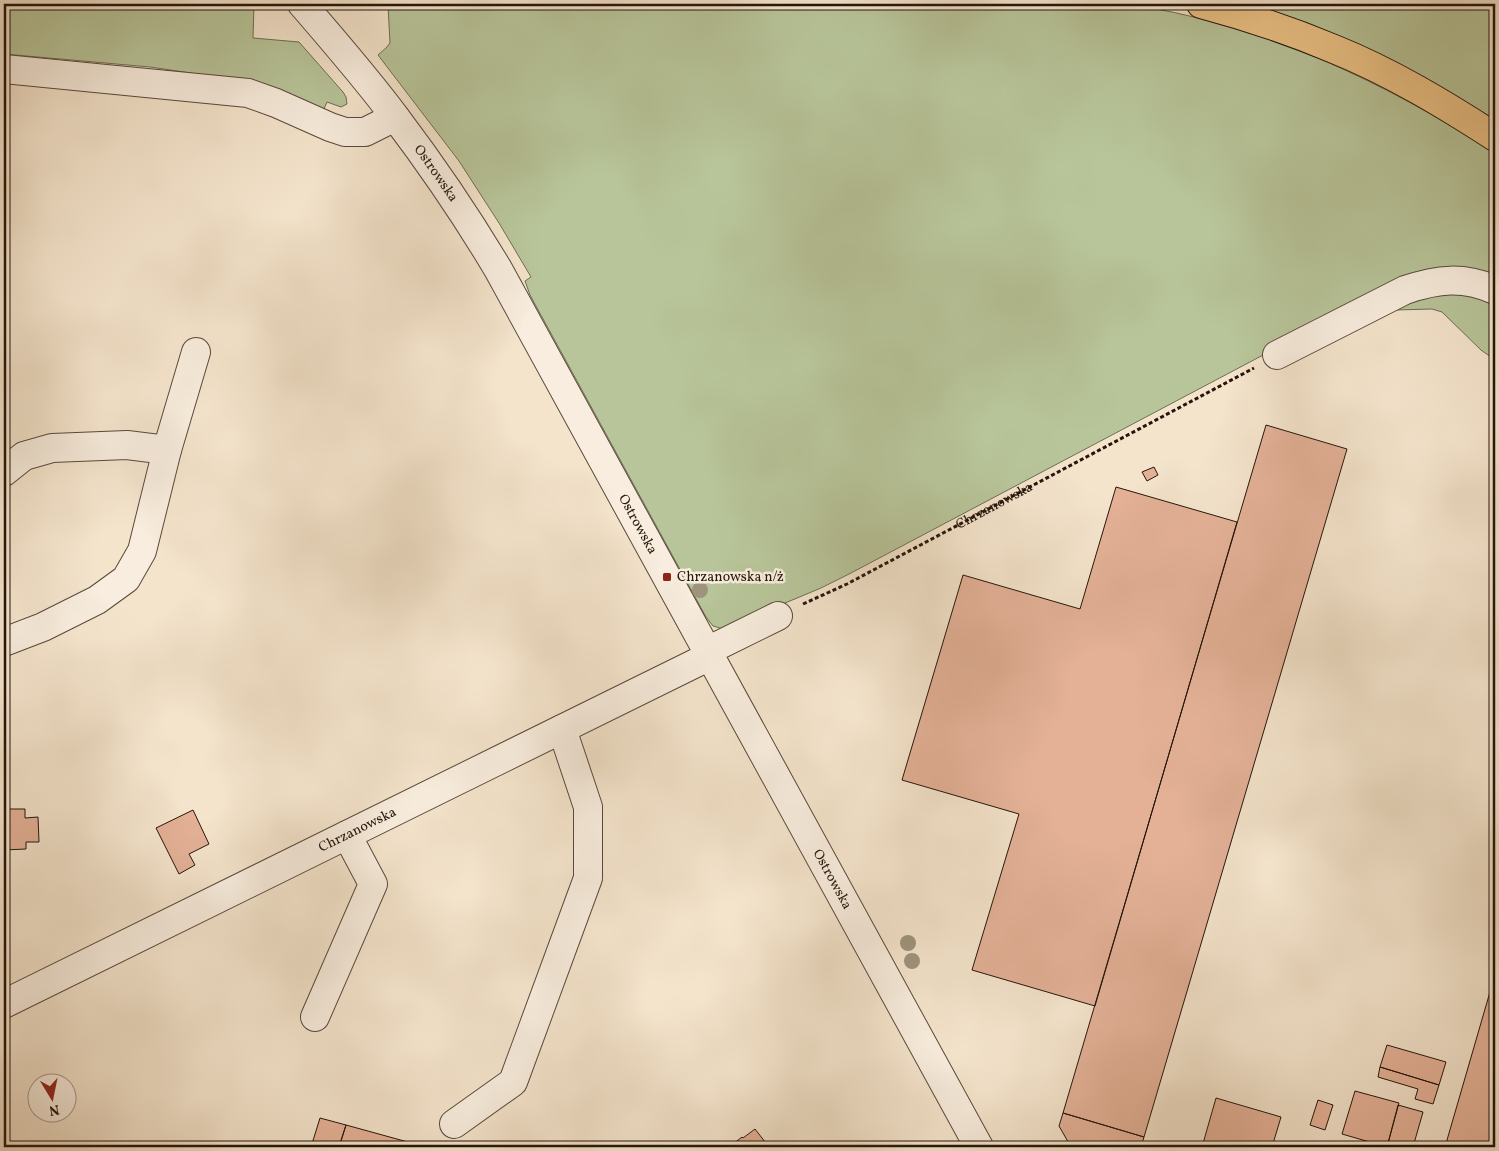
<svg xmlns="http://www.w3.org/2000/svg" width="1499" height="1151" viewBox="0 0 1499 1151" font-family="Vollkorn,serif">
	<style>
		.green { fill: #b8c59a; stroke: #6e6d52 }
		.building { fill: #e4b197; stroke: #25150b }
		.lines { fill: none; stroke-linecap: round; stroke-linejoin: round }
		.minor-casing { stroke: #59493b; stroke-width: 30 }
		.highway-casing { stroke: #25150b; stroke-width: 30 }
		.path { stroke: #25150b; stroke-width: 3; stroke-dasharray: 4 2.5; stroke-linecap: butt }
		.minor { stroke: #f8edde; stroke-width: 28 }
		.highway { stroke: #eac286; stroke-width: 28 }
		.tree { fill: #9e947d }
		.poi-dot { fill: #8f2418; stroke: #f8edde; stroke-width: 2 }
		.labels { text-anchor: middle; dominant-baseline: central; stroke-width: 5; stroke-linejoin: round; paint-order: stroke }
		.street-label { font-size: 14px; fill: #25150b; stroke: #f8edde }
		.poi-label { font-size: 14px; fill: #25150b; stroke: #f8edde; text-anchor: start }
	</style>
	<rect width="100%" height="100%" fill="#f4e4cc"/>
	<filter id="stains"><feTurbulence type="fractalNoise" baseFrequency=".004" numOctaves="4"/><feColorMatrix values="0 0 0 0 .2 0 0 0 0 .09 0 0 0 0 .02 0 0 0 .5 -.17"/></filter>
	<radialGradient id="worn" r=".72"><stop offset=".6" stop-color="#630" stop-opacity="0"/><stop offset="1" stop-color="#630" stop-opacity=".3"/></radialGradient>
	<path class="green" d="M 4,4 L 254,4 L 253,38 L 299,42 L 343,92 L 346,97 L 347,104 L 341,107 L 327,102 L 323,111 L 265,84 L 150,67 L 4,54 Z
		M 333,4 L 1125,4 C 1259,22 1383,81 1495,153 L 1495,280 L 1388,289 L 851,573 L 821,588 L 723,629 L 713,626 L 706,617 L 530,295 L 525,281 L 531,277 L 499,223 L 459,161 L 378,55 L 386,48 L 390,43 L 388,5 L 334,5 Z
		M 1244,4 L 1495,4 L 1495,124 Z
		M 1432,290 L 1495,299 L 1495,360 L 1481,350 L 1442,312 L 1432,309 L 1396,310 Z"/>
	<path class="building" d="M 1266,425 L 1347,449 L 1144,1137 L 1063,1113 Z
		M 1154,467 L 1158,475 L 1147,481 L 1142,472 Z
		M 1116,487 L 1237,522 L 1095,1006 L 972,970 L 1019,814 L 902,780 L 963,575 L 1080,609 Z
		M 4,809 L 25,809 L 25,818 L 38,817 L 39,842 L 26,842 L 26,849 L 4,850 Z
		M 193,810 L 209,844 L 189,854 L 195,865 L 179,874 L 156,828 Z
		M 1492,985 L 1495,986 L 1495,1147 L 1445,1147 Z
		M 1387,1045 L 1446,1062 L 1439,1085 L 1380,1067 Z
		M 1380,1067 L 1439,1085 L 1433,1104 L 1415,1099 L 1418,1089 L 1378,1077 Z
		M 1355,1091 L 1399,1103 L 1387,1147 L 1342,1134 Z
		M 1216,1098 L 1281,1117 L 1272,1147 L 1202,1147 Z
		M 1318,1100 L 1333,1105 L 1325,1130 L 1310,1125 Z
		M 1398,1105 L 1423,1112 L 1413,1147 L 1387,1147 Z
		M 1063,1113 L 1144,1137 L 1141,1147 L 1071,1147 L 1059,1126 Z
		M 320,1118 L 346,1125 L 339,1147 L 311,1147 Z
		M 346,1125 L 426,1147 L 339,1147 Z
		M 755,1129 L 769,1147 L 729,1147 L 742,1137 L 743,1138 Z"/>
	<g class="lines">
		<g class="minor-casing">
			<g id="minor">
				<path id="s2" d="M 302,4 C 334,41 367,79 396,118 C 433,167 467,217 498,269 L 979,1147"/>
				<path d="M 4,69 L 248,93 L 276,103 L 330,127 L 345,132 L 365,132 L 395,117"/>
				<path d="M 1277,355 L 1405,290 C 1438,279 1463,276 1495,290"/>
				<path d="M 4,472 L 24,456 L 52,448 L 127,445 L 167,450"/>
				<path d="M 4,642 L 43,627 L 97,600 L 126,579 L 142,551 L 167,450 L 196,352"/>
				<path d="M 707,651 L 778,616"/>
				<path id="s3" d="M 4,1004 L 710,656"/>
				<path d="M 315,1017 L 373,884 L 347,835"/>
				<path d="M 454,1124 L 513,1082 L 588,878 L 588,807 L 562,729"/>
			</g>
		</g>
		<g class="highway-casing">
			<path id="highway" d="M 1201,4 C 1246,16 1291,31 1334,49 C 1391,72 1444,104 1495,137"/>
		</g>
		<path class="path" id="s1" d="M 803,604 L 847,584 L 1254,368"/>
		<use href="#minor" class="minor"/>
		<use href="#highway" class="highway"/>
	</g>
	<g class="tree">
		<circle cx="700" cy="590" r="8"/>
		<circle cx="908" cy="943" r="8"/>
		<circle cx="912" cy="961" r="8"/>
	</g>
	<rect class="poi-dot" x="662" y="572" width="10" height="10" rx="2.5"/>
	<g class="labels">
		<g class="street-label">
			<text stroke="none"><textPath href="#s2" startOffset="216">Ostrowska</textPath></text>
			<text stroke="none"><textPath href="#s1" startOffset="215">Chrzanowska</textPath></text>
			<text stroke="none"><textPath href="#s2" startOffset="621">Ostrowska</textPath></text>
			<text stroke="none"><textPath href="#s3" startOffset="394">Chrzanowska</textPath></text>
			<text stroke="none"><textPath href="#s2" startOffset="1026">Ostrowska</textPath></text>
		</g>
		<g class="poi-label">
			<text x="677" y="577">Chrzanowska n/ż</text>
		</g>
	</g>
	<rect width="1499" height="1151" fill="none" stroke="#f4e4cc" stroke-width="20"/>
	<rect x="5" y="5" width="1489" height="1141" fill="none" stroke="#25150b" stroke-width="2.5"/>
	<rect x="10" y="10" width="1479" height="1131" fill="none" stroke="#25150b"/>
	<g transform="translate(52 1098) rotate(170)"><circle r="24" fill="#f8edde" stroke="#a4978a"/>
	<path d="M0-4L9 19L0 12L-9 19Z" fill="#8f2418"/>
	<text y="-8" font-size="14" font-weight="bold" text-anchor="middle" fill="#25150b">N</text>
	</g>
	<rect width="100%" height="100%" filter="url(#stains)"/>
	<rect width="100%" height="100%" fill="url(#worn)"/>
</svg>
